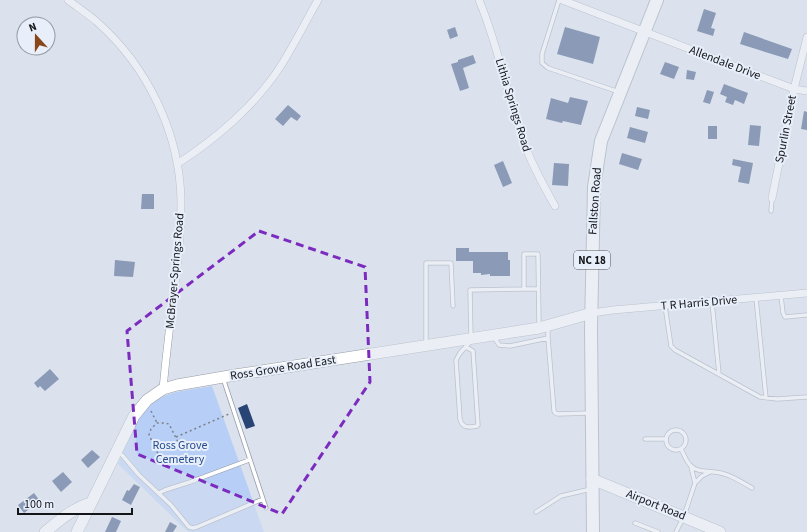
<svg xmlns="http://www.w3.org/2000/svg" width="807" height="532" viewBox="0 0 807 532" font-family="'Source Sans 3',sans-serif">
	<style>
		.green { fill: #b7cff7 }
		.building { fill: #284475 }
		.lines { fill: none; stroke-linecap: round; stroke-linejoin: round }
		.lane-casing { stroke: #959ca6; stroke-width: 5 }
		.street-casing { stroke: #959ca6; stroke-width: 8 }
		.secondary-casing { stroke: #959ca6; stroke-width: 12 }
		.primary-casing { stroke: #959ca6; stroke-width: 14 }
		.path { stroke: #7c8088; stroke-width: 1.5; stroke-dasharray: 2 3; stroke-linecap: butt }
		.lane { stroke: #fff; stroke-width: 3.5 }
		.street { stroke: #fff; stroke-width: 7 }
		.secondary { stroke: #fff; stroke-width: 11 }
		.primary { stroke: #fff; stroke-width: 12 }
		.marked { fill: none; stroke: #7b2cbf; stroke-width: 3; stroke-dasharray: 8 5; stroke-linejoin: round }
		.labels { text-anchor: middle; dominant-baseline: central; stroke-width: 4; stroke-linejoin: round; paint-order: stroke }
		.shield { fill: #e8effa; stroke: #53565c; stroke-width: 1 }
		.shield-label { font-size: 11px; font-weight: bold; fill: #131519 }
		.street-label { font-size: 12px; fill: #131519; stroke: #e8effa }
		.park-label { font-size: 12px; fill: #244b8f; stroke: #e8effa }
	</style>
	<rect width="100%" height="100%" fill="#dbe2ed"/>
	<path class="green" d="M 212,386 L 264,532 L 188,532 L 118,464 C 129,439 137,408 164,396 C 179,390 196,389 212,386 Z"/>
	<path class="building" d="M 704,9 L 716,13 L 711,28 L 715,29 L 713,36 L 697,31 Z
		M 455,27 L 458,36 L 450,39 L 447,30 Z
		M 565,27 L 600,37 L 593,64 L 557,54 Z
		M 744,32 L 792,49 L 788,59 L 740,44 Z
		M 473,55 L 476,63 L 463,68 L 469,88 L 460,91 L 451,64 L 458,62 L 458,60 Z
		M 665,62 L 679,67 L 674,79 L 660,74 Z
		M 687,70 L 696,72 L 694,80 L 686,79 Z
		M 724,84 L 748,93 L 744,104 L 735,100 L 733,105 L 725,102 L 727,97 L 720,94 Z
		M 707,90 L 714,92 L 710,104 L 703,102 Z
		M 570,97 L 588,101 L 581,125 L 563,121 L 562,123 L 546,119 L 551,98 L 568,103 Z
		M 288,105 L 301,116 L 297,121 L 291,117 L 283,126 L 275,119 Z
		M 637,107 L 650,110 L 648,119 L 635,116 Z
		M 804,111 L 807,112 L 807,130 L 801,129 Z
		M 750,125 L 761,126 L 759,146 L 748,145 Z
		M 708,126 L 717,126 L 717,139 L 708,139 Z
		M 630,127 L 648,132 L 645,143 L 627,138 Z
		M 622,153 L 642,159 L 638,170 L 619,164 Z
		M 733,159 L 753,163 L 749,184 L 738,182 L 741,167 L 732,165 Z
		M 503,161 L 512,183 L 503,187 L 494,165 Z
		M 554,163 L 569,164 L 568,186 L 552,185 Z
		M 142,194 L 154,194 L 154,209 L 141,209 Z
		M 456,248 L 469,248 L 469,252 L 508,252 L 508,260 L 510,260 L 510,276 L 490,276 L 490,274 L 481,275 L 481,273 L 473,273 L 473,261 L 456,261 Z
		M 115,260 L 135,262 L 133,277 L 114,276 Z
		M 50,369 L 59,379 L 45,391 L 40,386 L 38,388 L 34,383 Z
		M 247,404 L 255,426 L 246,429 L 238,408 Z
		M 92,450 L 100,457 L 88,468 L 81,460 Z
		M 63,472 L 72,482 L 61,492 L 52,481 Z
		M 134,484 L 140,487 L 131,505 L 122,500 L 127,490 L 129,491 Z
		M 34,493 L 40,501 L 24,513 L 18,505 Z
		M 112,517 L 121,521 L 116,532 L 105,532 Z
		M 170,522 L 177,526 L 173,532 L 165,532 Z"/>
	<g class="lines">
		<g class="lane-casing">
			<path id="lane" d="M 559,0 L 542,54 L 542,63 L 548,68 L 619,92
				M 771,211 L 772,198
				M 524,289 L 538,289
				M 781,296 L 783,313 L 785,317 L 807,315
				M 756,298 L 766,398
				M 712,302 L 719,374
				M 665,306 L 671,346 L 675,350 L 760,397 L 777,399 L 807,397
				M 494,337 L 499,345 L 510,346 L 548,338 L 548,328
				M 471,338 L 470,290 L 524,289 L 524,254 L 538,254 L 539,325
				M 548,338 L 554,411 L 555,413 L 558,414 L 590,413
				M 426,343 L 426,263 L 451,263 L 453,306
				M 466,347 L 473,351 L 478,425 L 477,426 C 469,428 462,428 460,419 L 456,360 L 460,353 L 471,341
				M 223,378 L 266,508
				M666 440a10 10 0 1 1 20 0a10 10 0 1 1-20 0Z
				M 645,439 L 666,439
				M 681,449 C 684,454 686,461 690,465 C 696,472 706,471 714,472 C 728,473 740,481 752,488
				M 117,453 L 122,455 L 139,475 L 171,505 L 189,527 L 193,528 L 197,527 L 263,499
				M 691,467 L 695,483
				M 159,493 L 165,490 L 190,482 L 249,460
				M 536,512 L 561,496 L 591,489
				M 635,523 L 658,532
				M 676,532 L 684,516 L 695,483 L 702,476 L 710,472"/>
		</g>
		<g class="street-casing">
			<path id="street" d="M 68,0 C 77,7 88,14 97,22 C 147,66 180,133 181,201 C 181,232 178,262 174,292 C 170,324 166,356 163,389
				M 479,0 C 498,45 507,94 523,140 C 531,163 543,185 555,206
				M 562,0 L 794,89 L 807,91
				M 177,164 C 216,139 257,104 282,64 C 295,43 306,21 318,0
				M 772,198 L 794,89 L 807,37
				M 592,313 L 613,310 L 807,293"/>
		</g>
		<g class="secondary-casing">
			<path id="secondary" d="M 592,479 L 720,532
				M 45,532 C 60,520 73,508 91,503
				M 77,532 L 134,416 L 147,400 L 163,389 L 177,385 L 235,375 L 539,328 L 592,313"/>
		</g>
		<g class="primary-casing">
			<path id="primary" d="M 593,532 L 591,329 L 594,187 L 601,141 L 657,0"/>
		</g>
		<path class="path" d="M 151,411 L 157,423
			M 176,437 L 229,414
			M 160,458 L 149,435 L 151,429 L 157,423 L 165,423 L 169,424 L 183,452"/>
		<use href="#lane" class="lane"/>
		<use href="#street" class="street"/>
		<use href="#secondary" class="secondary"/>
		<use href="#primary" class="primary"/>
	</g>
	<path d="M0 0H807V532H0ZM 259,231 L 365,267 L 370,382 L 282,514 L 137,454 L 127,331 Z" fill="#dbe2ed" fill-opacity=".55" fill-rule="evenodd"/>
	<path class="marked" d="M 259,231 L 365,267 L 370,382 L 282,514 L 137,454 L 127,331 Z"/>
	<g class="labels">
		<rect class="shield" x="574" y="251" width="36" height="18" rx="3"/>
		<g class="shield-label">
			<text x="592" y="260">NC 18</text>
		</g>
		<g class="street-label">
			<text transform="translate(725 63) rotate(21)">Allendale Drive</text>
			<text transform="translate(513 105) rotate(73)">Lithia Springs Road</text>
			<text transform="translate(786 129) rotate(-79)">Spurlin Street</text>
			<text transform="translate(595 201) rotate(-86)">Fallston Road</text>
			<text transform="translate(175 271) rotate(-85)">McBrayer-Springs Road</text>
			<text transform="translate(699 303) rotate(-5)">T R Harris Drive</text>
			<text transform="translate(283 368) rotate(-9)">Ross Grove Road East</text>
			<text transform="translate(656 505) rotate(22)">Airport Road</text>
		</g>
		<g class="park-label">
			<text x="180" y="445">Ross Grove<tspan x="180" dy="14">Cemetery</tspan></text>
		</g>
	</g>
	<g transform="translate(36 36) rotate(339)"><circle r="19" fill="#e8effa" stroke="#9398a0"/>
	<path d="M0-3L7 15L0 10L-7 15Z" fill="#894618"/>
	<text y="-6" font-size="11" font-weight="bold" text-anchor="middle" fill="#131519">N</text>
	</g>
	<path d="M18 508v6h114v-6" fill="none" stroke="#131519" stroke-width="2"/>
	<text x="24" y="508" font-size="12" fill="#131519" stroke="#e8effa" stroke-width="3" paint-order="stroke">100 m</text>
</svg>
